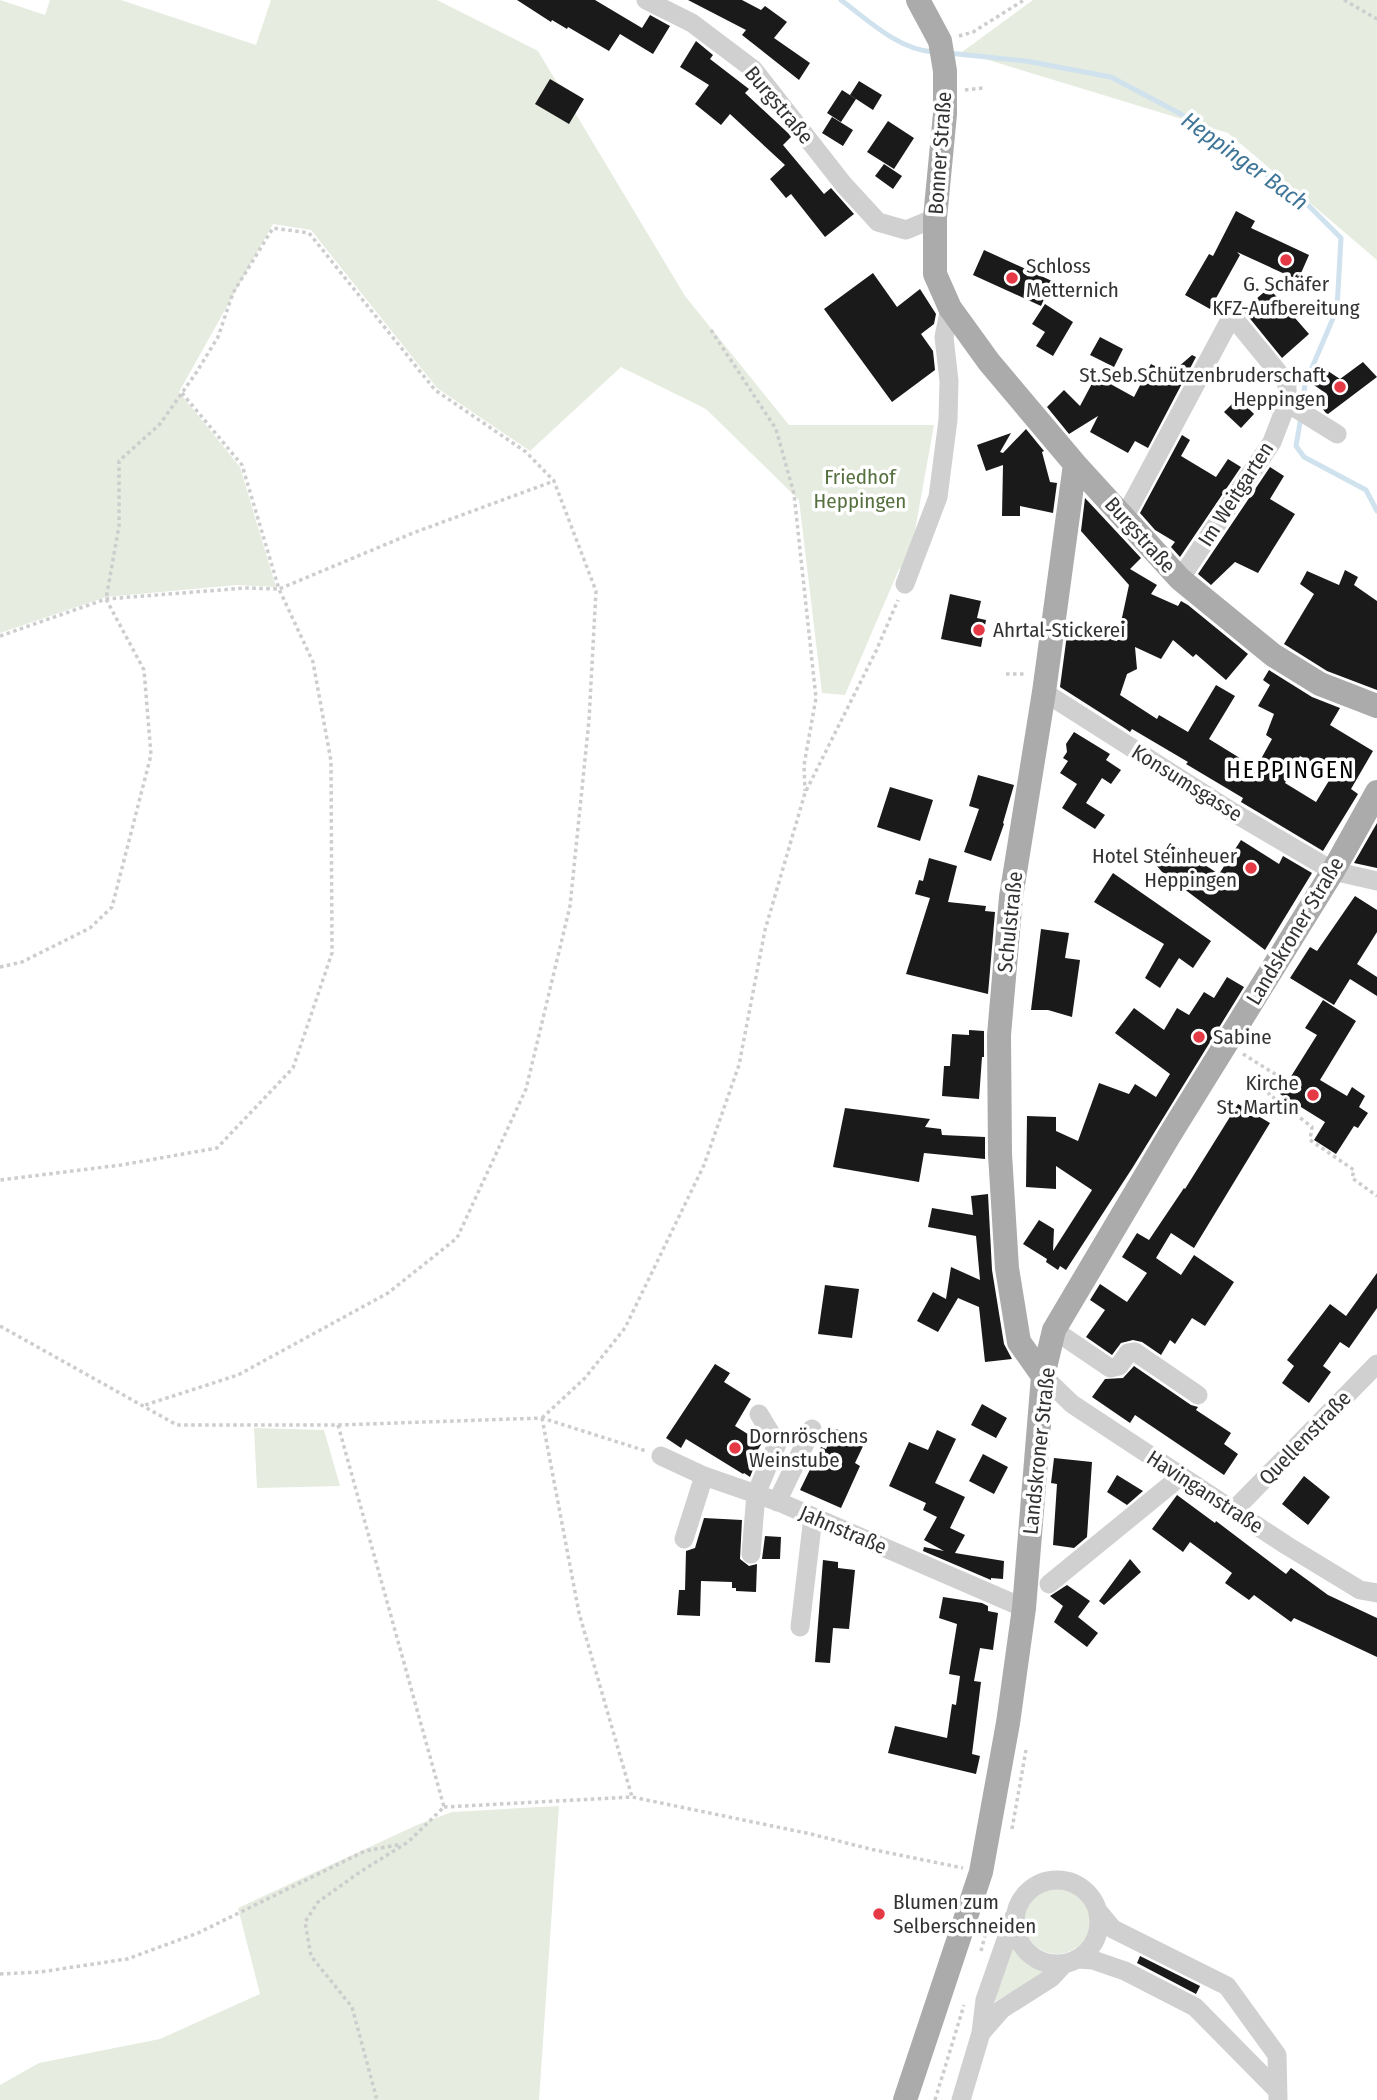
<svg xmlns="http://www.w3.org/2000/svg" width="1377" height="2100" viewBox="0 0 1377 2100" font-family="'Fira Sans Condensed',sans-serif">
	<style>
		.green { fill: #e6ecdf }
		.lines { fill: none; stroke-linecap: round; stroke-linejoin: round }
		.stream { stroke: #cfe2ee; stroke-width: 5 }
		.building { fill: #1a1a1a; fill-rule: evenodd }
		.path { stroke: #cdcdcd; stroke-width: 3.5; stroke-dasharray: 3.5 3.5; stroke-linecap: butt }
		.minor { stroke: #d0d0d0; stroke-width: 19 }
		.major { stroke: #ababab; stroke-width: 24 }
		.poi-dot { fill: #e63946; stroke: #fff; stroke-width: 2.5 }
		.labels { text-anchor: middle; dominant-baseline: central; stroke-width: 7; stroke-linejoin: round; paint-order: stroke }
		.street-label { font-size: 21px; fill: #333; stroke: #fff }
		.poi-label { font-size: 21px; fill: #333; stroke: #fff; text-anchor: start }
		.park-label { font-size: 21px; fill: #56703f; stroke: #fff }
		.water-label { font-size: 23px; font-style: italic; fill: #3f7597; stroke: #fff }
		.quarter-label { font-size: 24px; letter-spacing: 2px; fill: #000; stroke: #fff }
	</style>
	<rect width="100%" height="100%" fill="#fff"/>
	<path class="green" d="M 0,0 L 45,15 L 50,0 L 121,0 L 256,45 L 271,0 L 437,0 L 538,51 L 685,296 L 789,425 L 934,425 L 908,569 L 899,569 L 845,695 L 822,693 L 799,500 L 706,409 L 621,367 L 530,451 L 437,388 L 311,230 L 273,224 L 179,392 L 240,467 L 276,587 L 237,585 L 106,597 L 0,633 Z
		M 1033,0 L 1377,0 L 1377,260 L 1228,133 L 962,52 Z
		M 254,1428 L 324,1430 L 340,1486 L 257,1488 Z
		M 559,1806 L 539,2100 L 0,2100 L 0,2085 L 39,2063 L 160,2039 L 260,1994 L 238,1908 L 417,1825 L 452,1812 Z
		M1024 1921a33 33 0 1 1 66 0a33 33 0 1 1-66 0Z
		M 1012,1945 L 1024,1960 L 1044,1971 L 1044,1974 L 994,2002 Z"/>
	<g class="lines">
		<path class="stream" d="M 841,0 C 869,21 899,50 934,52
			M 948,53 L 1026,61 L 1111,77 L 1194,121 L 1309,206 L 1341,238 L 1337,309 L 1305,384 L 1302,408
			M 1301,417 L 1296,446 L 1304,457 L 1366,490 L 1377,511"/>
	</g>
	<path class="building" d="M 517,0 L 595,0 L 642,28 L 650,15 L 670,26 L 653,54 L 620,34 L 609,51 L 568,27 L 567,29 L 552,20 L 551,22 Z
		M 688,0 L 742,0 L 761,10 L 765,6 L 787,22 L 774,38 L 810,63 L 799,80 L 742,35 L 746,30 Z
		M 696,41 L 713,55 L 710,59 L 749,89 L 745,93 L 788,133 L 791,137 L 783,145 L 824,194 L 831,188 L 854,214 L 825,237 L 791,194 L 786,198 L 770,179 L 785,165 L 730,114 L 721,125 L 695,104 L 709,85 L 680,67 Z
		M 550,79 L 584,99 L 569,124 L 535,104 Z
		M 859,81 L 882,95 L 873,110 L 850,95 Z
		M 842,90 L 856,99 L 841,122 L 827,113 Z
		M 832,117 L 853,130 L 843,146 L 822,133 Z
		M 888,121 L 914,138 L 894,169 L 867,152 Z
		M 884,164 L 902,176 L 893,189 L 875,176 Z
		M 1236,211 L 1255,221 L 1251,228 L 1309,255 L 1298,280 L 1237,252 L 1240,255 L 1210,309 L 1185,295 L 1209,254 L 1213,256 Z
		M 984,250 L 1052,281 L 1041,306 L 973,275 Z
		M 873,273 L 897,307 L 920,289 L 936,314 L 934,324 L 921,334 L 933,351 L 935,370 L 892,402 L 824,309 Z
		M 1269,288 L 1309,334 L 1282,358 L 1243,310 Z
		M 1045,304 L 1073,322 L 1053,356 L 1036,346 L 1045,332 L 1032,324 Z
		M 1100,337 L 1123,349 L 1114,367 L 1090,355 Z
		M 1192,355 L 1196,357 L 1148,448 L 1135,441 L 1128,453 L 1090,432 L 1098,416 L 1069,434 L 1047,407 L 1064,390 L 1080,406 L 1096,376 L 1134,397 L 1151,364 L 1170,374 Z
		M 1363,362 L 1377,377 L 1328,414 L 1326,413 L 1315,400 L 1324,392 L 1311,383 L 1322,367 L 1340,379 Z
		M 1238,398 L 1254,414 L 1241,428 L 1224,412 Z
		M 1026,429 L 1044,451 L 1042,452 L 1050,482 L 1057,483 L 1053,513 L 1020,506 L 1020,516 L 1002,516 L 1003,465 L 986,471 L 977,445 L 1011,433 L 1000,452 L 1003,453 Z
		M 1182,435 L 1190,440 L 1181,456 L 1216,477 L 1228,459 L 1241,467 L 1180,557 L 1171,547 L 1175,542 L 1155,530 L 1140,513 Z
		M 1270,467 L 1284,476 L 1270,499 L 1295,514 L 1258,573 L 1235,562 L 1211,585 L 1198,574 Z
		M 1085,498 L 1141,558 L 1130,569 L 1157,585 L 1151,594 L 1178,606 L 1181,601 L 1188,605 L 1248,654 L 1226,680 L 1196,654 L 1193,657 L 1173,640 L 1161,659 L 1135,647 L 1137,669 L 1127,674 L 1120,695 L 1157,719 L 1159,715 L 1188,732 L 1216,685 L 1235,696 L 1209,739 L 1256,768 L 1272,739 L 1266,735 L 1274,714 L 1258,706 L 1270,685 L 1263,680 L 1269,670 L 1312,697 L 1340,708 L 1330,725 L 1373,751 L 1351,789 L 1358,794 L 1323,851 L 1241,802 L 1243,798 L 1186,764 L 1188,762 L 1132,729 L 1130,732 L 1126,729 L 1060,687 L 1068,627 L 1117,641 L 1129,585 L 1081,531 ZM 1300,756 L 1333,774 L 1316,802 L 1285,783 Z
		M 1345,570 L 1358,577 L 1354,585 L 1377,601 L 1377,690 L 1327,671 L 1284,644 L 1314,594 L 1300,584 L 1307,571 L 1339,585 Z
		M 950,594 L 981,601 L 977,618 L 986,620 L 981,647 L 941,639 Z
		M 1074,732 L 1110,754 L 1106,760 L 1121,770 L 1111,784 L 1102,778 L 1086,803 L 1105,815 L 1095,829 L 1062,808 L 1077,784 L 1060,773 L 1068,761 L 1063,758 L 1067,752 L 1066,744 Z
		M 978,775 L 1014,785 L 1003,823 L 1004,824 L 991,861 L 964,852 L 979,809 L 969,806 Z
		M 890,787 L 933,800 L 920,841 L 877,827 Z
		M 1377,823 L 1377,868 L 1354,863 Z
		M 1241,840 L 1279,864 L 1283,856 L 1312,873 L 1265,950 L 1163,873 L 1156,865 L 1170,843 L 1219,874 Z
		M 929,858 L 957,866 L 948,902 L 986,906 L 985,911 L 995,912 L 988,994 L 906,974 L 930,898 L 915,894 L 919,880 L 923,881 Z
		M 1113,873 L 1211,941 L 1193,968 L 1179,958 L 1160,988 L 1145,978 L 1164,944 L 1094,902 Z
		M 1355,896 L 1377,910 L 1377,932 L 1357,964 L 1377,977 L 1377,996 L 1350,979 L 1334,1005 L 1290,978 L 1310,947 L 1317,951 Z
		M 1041,929 L 1069,933 L 1065,958 L 1080,960 L 1072,1017 L 1048,1010 L 1031,1010 Z
		M 1227,977 L 1244,987 L 1133,1167 L 1066,1270 L 1060,1266 L 1058,1270 L 1046,1262 L 1047,1259 L 1023,1244 L 1039,1220 L 1054,1229 L 1053,1251 L 1092,1190 L 1056,1166 L 1056,1189 L 1026,1187 L 1027,1116 L 1056,1117 L 1056,1131 L 1078,1141 L 1099,1083 L 1129,1094 L 1135,1084 L 1156,1097 L 1170,1074 L 1115,1033 L 1134,1008 L 1164,1030 L 1177,1008 L 1189,1015 L 1204,992 L 1214,998 Z
		M 1323,1000 L 1356,1021 L 1320,1080 L 1347,1096 L 1352,1087 L 1365,1096 L 1359,1107 L 1368,1113 L 1358,1128 L 1354,1126 L 1336,1154 L 1314,1140 L 1325,1122 L 1280,1094 L 1317,1035 L 1305,1028 Z
		M 969,1030 L 984,1031 L 984,1057 L 982,1057 L 979,1099 L 942,1096 L 944,1066 L 950,1066 L 952,1034 L 969,1035 Z
		M 1238,1104 L 1270,1123 L 1194,1248 L 1171,1233 L 1156,1258 L 1181,1275 L 1194,1255 L 1234,1282 L 1205,1326 L 1192,1318 L 1175,1344 L 1170,1340 L 1161,1355 L 1142,1342 L 1133,1340 L 1121,1343 L 1112,1355 L 1086,1337 L 1105,1310 L 1090,1300 L 1100,1284 L 1127,1302 L 1147,1273 L 1122,1257 L 1137,1233 L 1149,1240 L 1184,1188 L 1185,1189 Z
		M 845,1108 L 930,1119 L 925,1127 L 941,1129 L 942,1135 L 985,1137 L 985,1159 L 924,1153 L 919,1182 L 833,1167 Z
		M 988,1194 L 992,1270 L 1004,1344 L 1012,1359 L 985,1362 L 979,1307 L 958,1298 L 938,1332 L 917,1321 L 933,1292 L 946,1299 L 951,1267 L 980,1280 L 976,1236 L 928,1227 L 932,1208 L 973,1215 L 971,1196 Z
		M 1377,1273 L 1377,1308 L 1349,1348 L 1340,1342 L 1323,1366 L 1331,1372 L 1309,1403 L 1282,1383 L 1294,1366 L 1287,1360 L 1330,1304 L 1346,1316 Z
		M 825,1285 L 859,1289 L 852,1338 L 818,1334 Z
		M 715,1364 L 730,1373 L 724,1382 L 751,1399 L 735,1426 L 762,1443 L 752,1459 L 756,1462 L 750,1477 L 744,1473 L 743,1474 L 686,1439 L 681,1448 L 666,1438 Z
		M 1134,1366 L 1191,1405 L 1198,1407 L 1196,1410 L 1231,1433 L 1224,1444 L 1238,1454 L 1224,1475 L 1135,1415 L 1130,1423 L 1092,1397 L 1105,1379 L 1123,1378 Z
		M 982,1404 L 1007,1418 L 996,1438 L 971,1425 Z
		M 836,1429 L 865,1442 L 855,1463 L 860,1466 L 841,1508 L 800,1490 L 821,1447 L 826,1449 Z
		M 937,1430 L 956,1439 L 935,1483 L 965,1497 L 950,1528 L 965,1535 L 955,1553 L 1004,1561 L 1003,1579 L 991,1578 L 991,1580 L 923,1551 L 924,1547 L 944,1551 L 924,1540 L 937,1517 L 923,1510 L 926,1503 L 889,1486 L 909,1442 L 928,1450 Z
		M 983,1454 L 1008,1467 L 994,1494 L 969,1481 Z
		M 1054,1458 L 1092,1462 L 1087,1537 L 1074,1548 L 1053,1545 L 1057,1484 L 1051,1483 Z
		M 1117,1475 L 1143,1491 L 1127,1505 L 1107,1492 Z
		M 1304,1476 L 1330,1497 L 1308,1525 L 1282,1504 Z
		M 1177,1495 L 1215,1523 L 1216,1521 L 1286,1574 L 1291,1568 L 1328,1595 L 1377,1618 L 1377,1657 L 1294,1618 L 1291,1622 L 1254,1595 L 1249,1600 L 1225,1583 L 1232,1573 L 1190,1542 L 1183,1552 L 1152,1529 Z
		M 704,1518 L 742,1520 L 740,1559 L 749,1566 L 757,1564 L 756,1592 L 736,1591 L 736,1588 L 732,1588 L 732,1582 L 701,1581 L 700,1616 L 677,1615 L 679,1590 L 685,1590 L 686,1551 L 695,1548 Z
		M 765,1536 L 781,1537 L 780,1559 L 762,1559 Z
		M 1130,1559 L 1141,1572 L 1104,1605 L 1099,1601 Z
		M 823,1560 L 838,1562 L 838,1568 L 855,1570 L 849,1629 L 833,1628 L 830,1663 L 815,1662 Z
		M 1067,1585 L 1090,1601 L 1078,1617 L 1098,1633 L 1087,1647 L 1054,1622 L 1063,1606 L 1050,1596 Z
		M 943,1597 L 982,1603 L 988,1606 L 988,1611 L 998,1613 L 993,1650 L 980,1648 L 974,1681 L 981,1682 L 972,1754 L 980,1756 L 976,1774 L 888,1753 L 895,1726 L 947,1738 L 952,1704 L 956,1705 L 960,1676 L 949,1674 L 957,1624 L 939,1618 Z
		M 1140,1956 L 1200,1986 L 1196,1994 L 1137,1963 Z"/>
	<g class="lines">
		<path class="path" d="M 1344,0 L 1377,19
			M 959,36 L 973,32 L 1024,0
			M 965,90 L 983,88
			M 711,330 L 776,429 L 794,494 L 816,698 L 804,765 L 805,791
			M 182,393 L 242,465 L 279,589 L 413,533 L 554,481
			M 0,636 L 106,599 L 245,588 L 279,589 L 313,662 L 331,761 L 332,953 L 293,1068 L 217,1148 L 121,1165 L 0,1180
			M 1006,674 L 1026,674
			M 0,967 L 22,962 L 90,928 L 112,907 L 151,755 L 144,670 L 106,599 L 119,526 L 119,461 L 160,424 L 196,373 L 218,337 L 233,293 L 273,228 L 309,233 L 435,390 L 526,452 L 554,481 L 596,591 L 589,720 L 570,906 L 526,1089 L 457,1238 L 388,1293 L 238,1375 L 142,1406
			M 1243,1054 L 1275,1074 L 1269,1094 L 1312,1127 L 1310,1140 L 1354,1170 L 1352,1178 L 1377,1196
			M 0,1326 L 177,1425 L 338,1425 L 542,1418 L 646,1451
			M 542,1418 L 585,1378 L 625,1328 L 704,1165 L 739,1065 L 765,930 L 805,793 L 876,651 L 898,600
			M 542,1418 L 579,1613 L 632,1797
			M 338,1425 L 444,1807 L 408,1842 L 360,1872 L 318,1902 L 305,1922 L 311,1956 L 352,2007 L 377,2100
			M 444,1807 L 632,1797 L 811,1834 L 870,1849 L 963,1868
			M 1012,1829 L 1026,1750
			M 981,1951 L 989,1921
			M 0,1974 L 40,1972 L 127,1959 L 198,1933 L 365,1851 L 402,1844
			M 935,2100 L 964,2005"/>
		<path class="minor" d="M 646,0 L 692,23 L 753,69 L 844,185 L 878,222 L 906,230 L 935,218
			M 1287,403 L 1337,434
			M 1125,516 L 1232,316 L 1287,383 L 1287,403 L 1272,442 L 1180,579
			M 905,584 L 938,497 L 948,420 L 949,381 L 944,337 L 950,308
			M 1044,692 L 1231,811 L 1333,871 L 1377,881
			M 1054,1330 L 1110,1368 L 1119,1366 L 1128,1353 L 1135,1352 L 1198,1395
			M 1043,1376 L 1072,1404 L 1286,1545 L 1360,1590 L 1377,1593
			M 661,1456 L 704,1476 L 779,1502 L 1024,1608
			M 777,1502 L 812,1429
			M 1233,1511 L 1377,1364
			M 684,1539 L 704,1476
			M 751,1554 L 756,1494 L 777,1444 L 759,1414
			M 1049,1584 L 1180,1477
			M 800,1627 L 813,1517
			M1015 1922a42 42 0 1 1 84 0a42 42 0 1 1-84 0Z
			M 1098,1911 L 1113,1929 L 1227,1986 L 1277,2055 L 1278,2100
			M 1077,1959 L 1093,1960 L 1125,1971 L 1195,2007 L 1278,2091
			M 981,2033 L 1002,2009 L 1051,1978 L 1064,1964
			M 961,2100 L 981,2033 L 985,2000 L 1014,1917"/>
		<path class="major" d="M 918,0 L 940,41 L 945,71 L 945,114 L 935,218 L 935,274 L 950,308 L 989,362 L 1075,464 L 1180,579 L 1273,655 L 1320,684 L 1377,706
			M 1043,1376 L 1019,1342 L 1007,1268 L 1000,1154 L 999,1035 L 1011,897 L 1044,692 L 1075,464
			M 905,2100 L 981,1872 L 1008,1723 L 1024,1608 L 1043,1376 L 1054,1330 L 1169,1136 L 1333,871 L 1377,792"/>
	</g>
	<g class="poi-dot">
		<circle cx="1286" cy="260" r="7"/>
		<circle cx="1012" cy="278" r="7"/>
		<circle cx="1340" cy="387" r="7"/>
		<circle cx="979" cy="630" r="7"/>
		<circle cx="1251" cy="868" r="7"/>
		<circle cx="1199" cy="1037" r="7"/>
		<circle cx="1313" cy="1095" r="7"/>
		<circle cx="735" cy="1448" r="7"/>
		<circle cx="879" cy="1914" r="7"/>
	</g>
	<g class="labels">
		<g class="street-label">
			<text transform="translate(779 105) rotate(50)">Burgstraße</text>
			<text transform="translate(940 153) rotate(-86)">Bonner Straße</text>
			<text transform="translate(1236 494) rotate(-57)">Im Weitgarten</text>
			<text transform="translate(1140 535) rotate(48)">Burgstraße</text>
			<text transform="translate(1187 783) rotate(32)">Konsumsgasse</text>
			<text transform="translate(1010 922) rotate(-84)">Schulstraße</text>
			<text transform="translate(1295 931) rotate(-59)">Landskroner Straße</text>
			<text transform="translate(1305 1438) rotate(-46)">Quellenstraße</text>
			<text transform="translate(1039 1451) rotate(-84)">Landskroner Straße</text>
			<text transform="translate(1205 1492) rotate(33)">Havinganstraße</text>
			<text transform="translate(843 1530) rotate(23)">Jahnstraße</text>
		</g>
		<g class="poi-label">
			<text x="1026" y="266">Schloss<tspan x="1026" dy="24">Metternich</tspan></text>
			<text x="1286" y="284" text-anchor="middle">G. Schäfer<tspan x="1286" dy="24">KFZ-Aufbereitung</tspan></text>
			<text x="1326" y="375" text-anchor="end">St.Seb.Schützenbruderschaft<tspan x="1326" dy="24">Heppingen</tspan></text>
			<text x="993" y="630">Ahrtal-Stickerei</text>
			<text x="1237" y="856" text-anchor="end">Hotel Steinheuer<tspan x="1237" dy="24">Heppingen</tspan></text>
			<text x="1213" y="1037">Sabine</text>
			<text x="1299" y="1083" text-anchor="end">Kirche<tspan x="1299" dy="24">St. Martin</tspan></text>
			<text x="749" y="1436">Dornröschens<tspan x="749" dy="24">Weinstube</tspan></text>
			<text x="893" y="1902">Blumen zum<tspan x="893" dy="24">Selberschneiden</tspan></text>
		</g>
		<g class="park-label">
			<text x="860" y="477">Friedhof<tspan x="860" dy="24">Heppingen</tspan></text>
		</g>
		<g class="water-label">
			<text transform="translate(1245 161) rotate(36)">Heppinger Bach</text>
		</g>
		<g class="quarter-label">
			<text x="1291" y="770">HEPPINGEN</text>
		</g>
	</g>
</svg>
